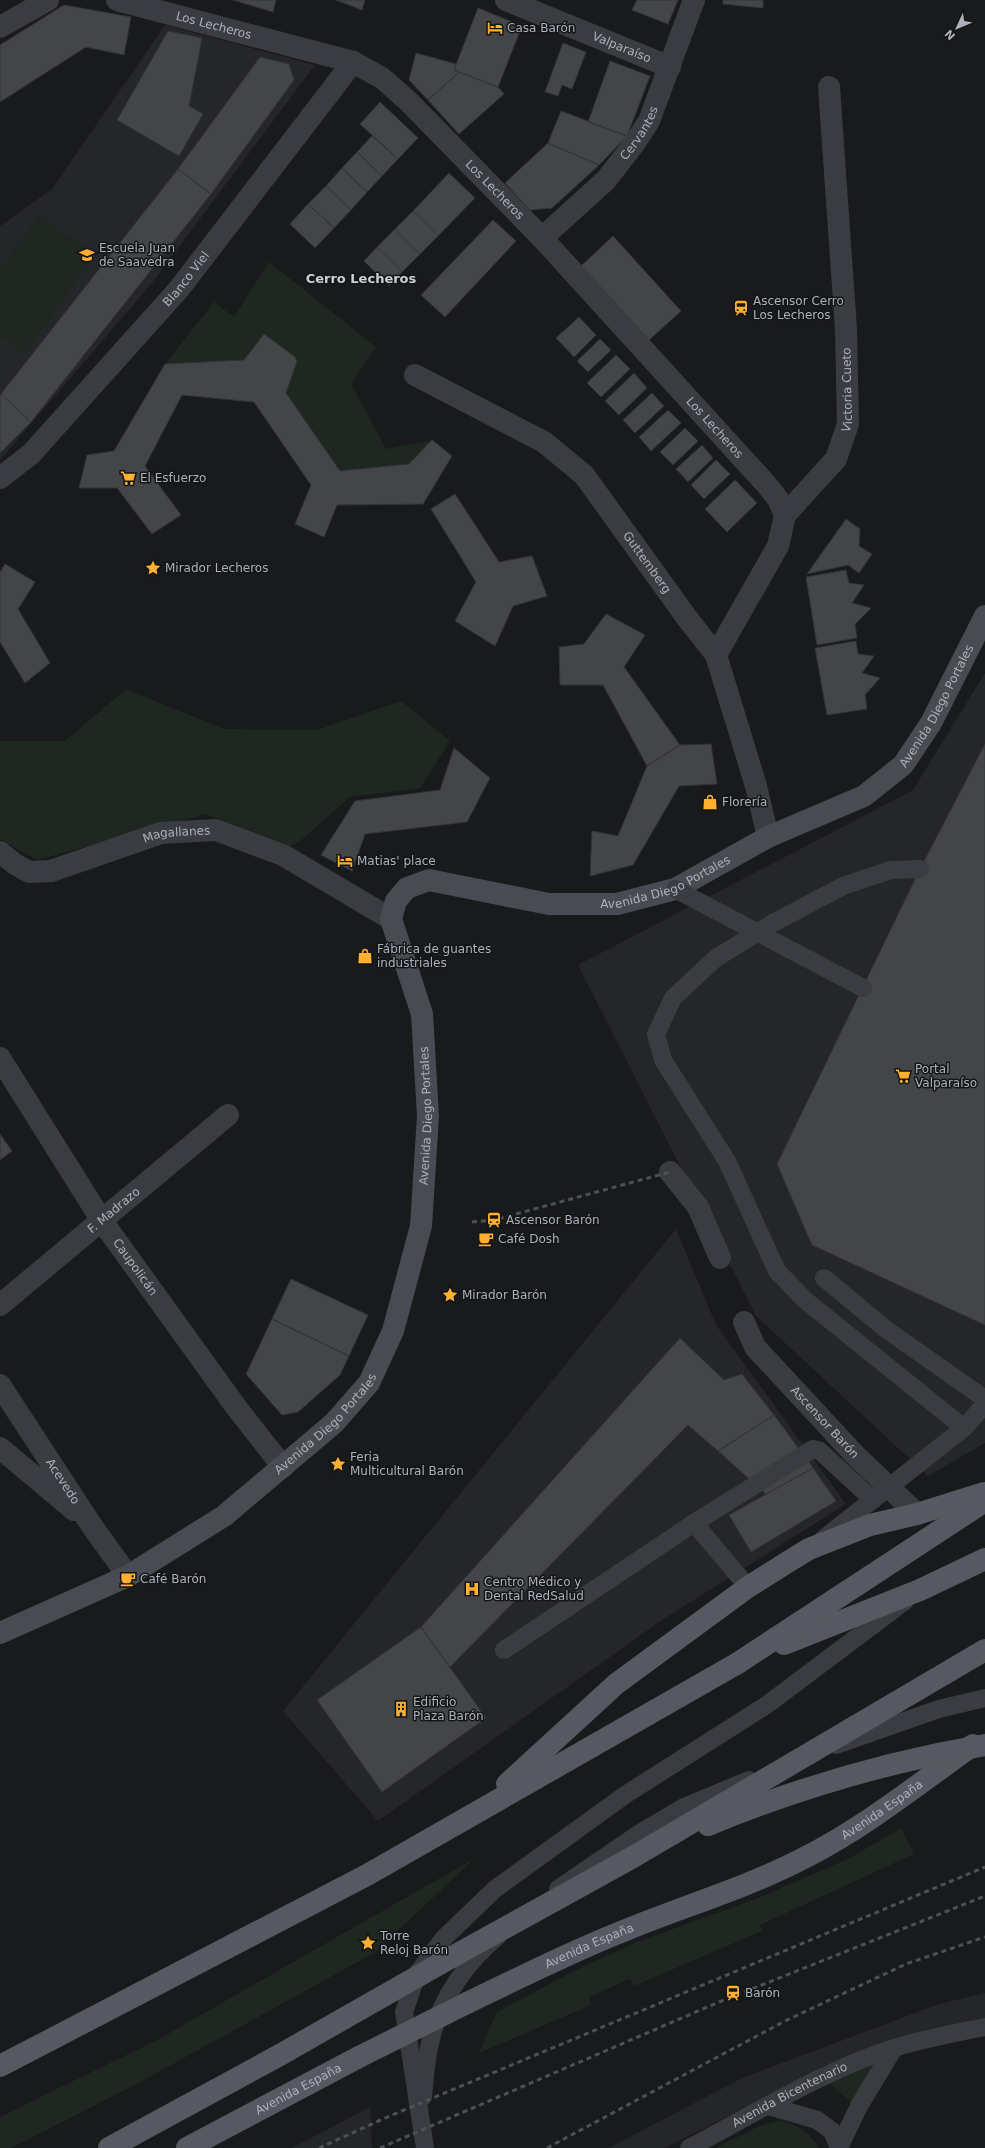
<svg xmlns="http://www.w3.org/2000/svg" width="985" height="2148" viewBox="0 0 985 2148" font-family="'DejaVu Sans',sans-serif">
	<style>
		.built { fill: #252629 }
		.green { fill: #1f2820 }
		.building { fill: #434549; stroke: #333438 }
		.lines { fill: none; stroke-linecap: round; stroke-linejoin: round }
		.lane { stroke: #3a3c41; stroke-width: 18 }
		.street { stroke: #3a3c41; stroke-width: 22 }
		.secondary { stroke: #484b52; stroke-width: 22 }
		.primary { stroke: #565961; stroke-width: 22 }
		.rail { stroke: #4d5057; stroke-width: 3; stroke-dasharray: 5 4; stroke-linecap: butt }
		.lane-bridge { stroke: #3a3c41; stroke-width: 18 }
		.primary-bridge { stroke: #565961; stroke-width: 22 }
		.labels { text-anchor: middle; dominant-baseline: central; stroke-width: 3; stroke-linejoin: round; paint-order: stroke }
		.street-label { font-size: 12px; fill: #abb1bc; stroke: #141517 }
		.poi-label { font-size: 12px; fill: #abb1bc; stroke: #141517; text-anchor: start }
		.neighbourhood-label { font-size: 13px; font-weight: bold; fill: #cdd0d8; stroke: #141517 }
	</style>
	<rect width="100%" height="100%" fill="#191a1c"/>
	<path class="built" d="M 165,25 L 315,65 L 152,283 L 0,460 L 0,226 L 52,189 Z
		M 985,673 L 985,1443 L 928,1476 L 756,1316 L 578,965 L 913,790 Z
		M 676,1229 L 716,1325 L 846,1504 L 662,1620 L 378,1821 L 283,1711 Z
		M 985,1993 L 985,2031 L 799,2080 L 665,2148 L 609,2148 L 742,2078 L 939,2004 Z
		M 370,2107 L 372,2148 L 292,2148 Z"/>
	<path class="green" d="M 39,215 L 95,255 L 25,354 L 0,336 L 0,269 Z
		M 269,262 L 376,347 L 351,384 L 386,449 L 432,440 L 409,464 L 340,471 L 286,393 L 297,361 L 264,334 L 244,360 L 165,364 L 214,302 L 234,317 Z
		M 126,689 L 224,729 L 317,730 L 401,701 L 450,741 L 420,788 L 350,797 L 300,841 L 291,846 L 206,814 L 37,860 L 0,839 L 0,741 L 65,741 Z
		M 901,1828 L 914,1854 L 760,1925 L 762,1931 L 634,1986 L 630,1979 L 589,1997 L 591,2005 L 479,2053 L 497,2012 L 574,1971 L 637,1942 L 758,1898 L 850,1858 Z
		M 475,1858 L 374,1953 L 133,2086 L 11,2148 L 0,2148 L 0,2117 L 159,2039 Z
		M 879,2061 L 854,2105 L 827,2081 Z
		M 781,2120 C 799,2126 809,2132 819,2148 L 716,2148 L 759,2126 Z"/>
	<path class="building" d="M 233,0 L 276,0 L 273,12 Z
		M 336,0 L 365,0 L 362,10 Z
		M 637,0 L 678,0 L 668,24 L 632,10 Z
		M 723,0 L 763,0 L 763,8 L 723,4 Z
		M 64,5 L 131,17 L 124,55 L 86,47 L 0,102 L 0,45 Z
		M 478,8 L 522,26 L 498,87 L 454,70 Z
		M 168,31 L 202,38 L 189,106 L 203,114 L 179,156 L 117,120 Z
		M 563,43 L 586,52 L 572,89 L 562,85 L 558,96 L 545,92 Z
		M 416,53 L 456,64 L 454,70 L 459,72 L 428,100 L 409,80 Z
		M 260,57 L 289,64 L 294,80 L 211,194 L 178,169 Z
		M 610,61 L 650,76 L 627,136 L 588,122 Z
		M 459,72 L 498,87 L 504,94 L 459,134 L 428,100 Z
		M 380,102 L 418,138 L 398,159 L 360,124 Z
		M 561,111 L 627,136 L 599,165 L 548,143 Z
		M 372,136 L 398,159 L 382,176 L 357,152 Z
		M 548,143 L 599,165 L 552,208 L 530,210 L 505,183 Z
		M 357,152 L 382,176 L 367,192 L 342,168 Z
		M 342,168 L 367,192 L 351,210 L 326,186 Z
		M 178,169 L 211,194 L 31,422 L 1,394 Z
		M 449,173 L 475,198 L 438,236 L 413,211 Z
		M 326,186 L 351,210 L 334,228 L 308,204 Z
		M 308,204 L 334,228 L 315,248 L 290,224 Z
		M 413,211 L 438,236 L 420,254 L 395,229 Z
		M 493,220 L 516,241 L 445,317 L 421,295 Z
		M 395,229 L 420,254 L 402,272 L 377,247 Z
		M 613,236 L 681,311 L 648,341 L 580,267 Z
		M 377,247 L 402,272 L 389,286 L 364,261 Z
		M 579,317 L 596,335 L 574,357 L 556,338 Z
		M 264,334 L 295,357 L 297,361 L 286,393 L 340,471 L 409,464 L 432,440 L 452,456 L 423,504 L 337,505 L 324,537 L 295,524 L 311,485 L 254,402 L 182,395 L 145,466 L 181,515 L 152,534 L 117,488 L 79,488 L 87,455 L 114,451 L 165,364 L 244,360 Z
		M 600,339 L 611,350 L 588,372 L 577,361 Z
		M 616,355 L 630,369 L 601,397 L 587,383 Z
		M 634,373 L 647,388 L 619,415 L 605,401 Z
		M 652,393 L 664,406 L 635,433 L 623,420 Z
		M 1,394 L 31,422 L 0,453 L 0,395 Z
		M 668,410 L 681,423 L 651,451 L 639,437 Z
		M 685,428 L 698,441 L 673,465 L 660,452 Z
		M 702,445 L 713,458 L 688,482 L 676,469 Z
		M 716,460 L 730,474 L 704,499 L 691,485 Z
		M 735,480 L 757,503 L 727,532 L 705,509 Z
		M 455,494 L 499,562 L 532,556 L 547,596 L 513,606 L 495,646 L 455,621 L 476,582 L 431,509 Z
		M 846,519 L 860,529 L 859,546 L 872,554 L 859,573 L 848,565 L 807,574 Z
		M 5,564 L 35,582 L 18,609 L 50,663 L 25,683 L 0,642 L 0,572 Z
		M 846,570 L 849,583 L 864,585 L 852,603 L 871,608 L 855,624 L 857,638 L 817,645 L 806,577 Z
		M 606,614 L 645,635 L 624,667 L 680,745 L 647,766 L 603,685 L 560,685 L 559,647 L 584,644 Z
		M 856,641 L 858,654 L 874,656 L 862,673 L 880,678 L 865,695 L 867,709 L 827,715 L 815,648 Z
		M 711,744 L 717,784 L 679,786 L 633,865 L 590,876 L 592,831 L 618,836 L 647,766 L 680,745 Z
		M 985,744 L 985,1325 L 812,1245 L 777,1164 L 920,869 Z
		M 454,748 L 490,778 L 467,822 L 365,834 L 352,871 L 321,855 L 355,801 L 440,790 Z
		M 0,1134 L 12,1151 L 0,1160 Z
		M 291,1279 L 368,1315 L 349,1356 L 272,1319 Z
		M 272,1319 L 349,1356 L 340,1375 L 298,1412 L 282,1415 L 246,1374 Z
		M 680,1338 L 724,1380 L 742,1374 L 774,1415 L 718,1451 L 688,1425 L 450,1667 L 421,1627 Z
		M 774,1415 L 813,1468 L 766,1494 L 718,1451 Z
		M 813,1468 L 836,1501 L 751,1552 L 729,1515 Z
		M 421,1627 L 486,1718 L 382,1792 L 317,1700 Z"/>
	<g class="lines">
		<g class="lane">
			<path d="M 920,869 L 891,870 L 843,886 L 773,923 L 716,958 L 673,998 L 656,1034 L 663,1060 L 727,1161 L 777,1271 L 805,1300 L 964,1428"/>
			<path d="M 824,1278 L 887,1330 L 985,1399"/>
			<path d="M 823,1539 L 964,1428 L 985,1404"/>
			<path d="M 748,1587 L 694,1523 L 813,1449 L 820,1451 L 873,1500"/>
			<path d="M 504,1650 L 694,1523"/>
			<path d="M 836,1745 L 939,1709 L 985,1698"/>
			<path d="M 558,1889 L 640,1833 L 684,1807 L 749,1780"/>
			<path d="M 423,2097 C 425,2078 426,2057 431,2039 C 441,1998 466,1963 499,1935"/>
			<path d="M 769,2106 L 817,2120 L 832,2131 L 839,2148"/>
			<path d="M 425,2148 L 404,2012 L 417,1974 L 444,1938 L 495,1889 L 625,1795 L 768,1704 L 905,1601"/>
			<path id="s1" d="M 689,2148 C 754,2114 824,2070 894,2048 C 923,2039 955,2033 985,2027"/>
			<path d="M 839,2148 L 859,2106 L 894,2048"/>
		</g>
		<g class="street">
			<path id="s2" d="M 117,0 L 353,62 L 382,78 L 408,101 L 542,238 L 766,484 L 778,499 L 785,515"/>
			<path id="s3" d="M 506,0 L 670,67"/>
			<path d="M 0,27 L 48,0"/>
			<path id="s4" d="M 542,238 L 606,180 L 634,144 L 649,121 L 694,0"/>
			<path id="s5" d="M 415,375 L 544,442 L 584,475 L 687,618 L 716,655 L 756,786 L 768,837"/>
			<path id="s6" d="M 0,478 L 31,454 L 179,289 L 353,62"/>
			<path id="s7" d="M 716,655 L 778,546 L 785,515 L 836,459 L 848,424 L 846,329 L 829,87"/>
			<path id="s8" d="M 0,852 L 15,864 L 29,872 L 51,871 L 161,833 L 216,830 L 283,855 L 391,919"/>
			<path id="s9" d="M 0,1058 L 102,1221 L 236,1407 L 283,1467"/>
			<path d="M 670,1172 L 698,1207 L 720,1258"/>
			<path id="s10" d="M 0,1305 L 228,1115"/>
			<path id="s11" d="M 744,1322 L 755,1347 L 855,1455 L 917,1514"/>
			<path id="s12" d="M 0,1385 L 92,1526 L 128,1576"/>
			<path d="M 0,1448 L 74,1510"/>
		</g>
		<path class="secondary" id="s13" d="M 0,1633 L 128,1576 L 224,1516 L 334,1423 L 369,1383 L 393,1331 L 421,1226 L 428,1116 L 422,1014 L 391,919 L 396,901 L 407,888 L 429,880 L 549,904 L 617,904 L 675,889 L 768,837 L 864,796 L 903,765 L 931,723 L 985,616"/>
		<g class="primary">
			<path d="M 784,1644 L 920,1590 L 985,1559"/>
			<path d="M 507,1784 L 616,1684 L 748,1587 L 791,1560 L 809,1549 L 870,1525 L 917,1514 L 984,1493"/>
			<path id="s14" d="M 467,2003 C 519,1978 572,1951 626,1930 C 684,1906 746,1888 802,1859 C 864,1828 917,1785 973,1745"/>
			<path d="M 0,2066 L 367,1875 L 738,1663 L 985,1501"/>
			<path id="s15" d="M 187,2148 L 359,2057"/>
		</g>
		<path class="rail" d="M 472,1222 L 494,1220 L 670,1172
			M 319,2148 L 385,2118 L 985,1867
			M 380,2148 L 719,2002 L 985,1896
			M 547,2148 L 785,2021 L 906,1964 L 985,1937"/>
		<path class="lane-bridge" d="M 675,889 L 863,988"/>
		<path class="primary-bridge" d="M 708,1825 C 798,1788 890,1761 985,1745
			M 359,2057 L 467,2003
			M 109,2148 L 278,2056 L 443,1962 L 633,1857 L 985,1650"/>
	</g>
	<defs>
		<g id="hotel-bare" transform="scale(1.2)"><path d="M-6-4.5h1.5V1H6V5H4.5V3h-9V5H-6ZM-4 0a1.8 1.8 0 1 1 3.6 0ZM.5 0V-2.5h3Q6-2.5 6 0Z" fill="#ffb02f" stroke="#141517" stroke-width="2.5" paint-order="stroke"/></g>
		<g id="school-bare" transform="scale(1.2)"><path d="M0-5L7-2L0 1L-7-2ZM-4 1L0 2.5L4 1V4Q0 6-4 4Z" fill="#ffb02f" stroke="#141517" stroke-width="2.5" paint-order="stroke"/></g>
		<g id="station-bare" transform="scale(1.2)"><path d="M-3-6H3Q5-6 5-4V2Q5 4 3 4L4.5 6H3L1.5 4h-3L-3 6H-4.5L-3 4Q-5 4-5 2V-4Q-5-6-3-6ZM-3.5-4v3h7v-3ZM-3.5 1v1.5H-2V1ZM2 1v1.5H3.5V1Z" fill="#ffb02f" stroke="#141517" stroke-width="2.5" paint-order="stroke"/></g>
		<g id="supermarket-bare" transform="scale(1.2)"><path d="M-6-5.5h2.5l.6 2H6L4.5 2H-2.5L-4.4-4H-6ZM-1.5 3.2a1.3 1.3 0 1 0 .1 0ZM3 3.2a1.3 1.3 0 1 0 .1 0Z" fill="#ffb02f" stroke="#141517" stroke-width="2.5" paint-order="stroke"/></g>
		<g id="sight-bare" transform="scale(1.2)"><path d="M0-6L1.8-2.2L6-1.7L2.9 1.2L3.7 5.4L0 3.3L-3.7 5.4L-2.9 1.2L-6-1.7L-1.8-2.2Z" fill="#ffb02f" stroke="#141517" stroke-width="2.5" paint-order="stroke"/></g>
		<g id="shop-bare" transform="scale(1.2)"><path d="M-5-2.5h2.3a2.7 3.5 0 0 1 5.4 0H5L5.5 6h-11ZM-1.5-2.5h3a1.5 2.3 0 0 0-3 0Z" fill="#ffb02f" stroke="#141517" stroke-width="2.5" paint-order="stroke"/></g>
		<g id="cafe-bare" transform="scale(1.2)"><path d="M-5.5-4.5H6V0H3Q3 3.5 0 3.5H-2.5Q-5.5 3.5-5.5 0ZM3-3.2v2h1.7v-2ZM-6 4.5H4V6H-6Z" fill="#ffb02f" stroke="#141517" stroke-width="2.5" paint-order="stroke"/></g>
		<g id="hospital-bare" transform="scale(1.2)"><path d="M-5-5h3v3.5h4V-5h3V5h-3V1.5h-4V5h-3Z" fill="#ffb02f" stroke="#141517" stroke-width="2.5" paint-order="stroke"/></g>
		<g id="building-bare" transform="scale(1.2)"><path d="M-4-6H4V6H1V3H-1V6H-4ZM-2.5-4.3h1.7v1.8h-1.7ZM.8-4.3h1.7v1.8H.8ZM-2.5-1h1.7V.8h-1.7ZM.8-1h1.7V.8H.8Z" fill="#ffb02f" stroke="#141517" stroke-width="2.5" paint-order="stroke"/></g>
	</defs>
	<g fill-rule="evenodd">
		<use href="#hotel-bare" x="495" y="28"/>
		<use href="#school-bare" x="87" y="255"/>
		<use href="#station-bare" x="741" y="308"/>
		<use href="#supermarket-bare" x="128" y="478"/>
		<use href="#sight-bare" x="153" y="568"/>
		<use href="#shop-bare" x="710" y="802"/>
		<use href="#hotel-bare" x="345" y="861"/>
		<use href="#shop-bare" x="365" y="956"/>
		<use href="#supermarket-bare" x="903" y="1076"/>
		<use href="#station-bare" x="494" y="1220"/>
		<use href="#cafe-bare" x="486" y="1239"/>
		<use href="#sight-bare" x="450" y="1295"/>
		<use href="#sight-bare" x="338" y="1464"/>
		<use href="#cafe-bare" x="128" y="1579"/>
		<use href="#hospital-bare" x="472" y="1589"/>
		<use href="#building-bare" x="401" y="1709"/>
		<use href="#sight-bare" x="368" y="1943"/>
		<use href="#station-bare" x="733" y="1993"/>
	</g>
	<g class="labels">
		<g class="street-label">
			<text stroke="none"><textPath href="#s2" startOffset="100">Los Lecheros</textPath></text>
			<text stroke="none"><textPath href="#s3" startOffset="125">Valparaíso</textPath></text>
			<text stroke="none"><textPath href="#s4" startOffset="144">Cervantes</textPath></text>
			<text stroke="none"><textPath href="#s2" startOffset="436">Los Lecheros</textPath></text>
			<text stroke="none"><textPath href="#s6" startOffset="273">Blanco Viel</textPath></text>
			<text stroke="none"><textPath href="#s7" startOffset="304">Victoria Cueto</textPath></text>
			<text stroke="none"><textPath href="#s2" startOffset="760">Los Lecheros</textPath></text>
			<text stroke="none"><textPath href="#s5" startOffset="305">Guttemberg</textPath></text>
			<text stroke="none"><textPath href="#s13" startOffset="1567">Avenida Diego Portales</textPath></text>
			<text stroke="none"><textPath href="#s8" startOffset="189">Magallanes</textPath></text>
			<text stroke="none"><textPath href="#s13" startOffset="1231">Avenida Diego Portales</textPath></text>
			<text stroke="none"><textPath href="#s13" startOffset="727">Avenida Diego Portales</textPath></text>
			<text stroke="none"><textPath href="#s10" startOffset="148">F. Madrazo</textPath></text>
			<text stroke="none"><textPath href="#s9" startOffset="249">Caupolicán</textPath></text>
			<text stroke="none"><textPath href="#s13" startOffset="391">Avenida Diego Portales</textPath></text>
			<text stroke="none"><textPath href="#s11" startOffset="130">Ascensor Barón</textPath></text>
			<text stroke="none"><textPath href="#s12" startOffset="115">Acevedo</textPath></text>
			<text stroke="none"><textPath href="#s14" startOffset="459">Avenida España</textPath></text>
			<text stroke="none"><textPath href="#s14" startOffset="135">Avenida España</textPath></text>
			<text stroke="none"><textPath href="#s15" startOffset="126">Avenida España</textPath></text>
			<text stroke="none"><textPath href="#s1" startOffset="114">Avenida Bicentenario</textPath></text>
		</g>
		<g class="poi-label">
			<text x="507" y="28">Casa Barón</text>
			<text x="99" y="248">Escuela Juan<tspan x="99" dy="14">de Saavedra</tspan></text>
			<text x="753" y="301">Ascensor Cerro<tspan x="753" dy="14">Los Lecheros</tspan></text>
			<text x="140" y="478">El Esfuerzo</text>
			<text x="165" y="568">Mirador Lecheros</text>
			<text x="722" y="802">Florería</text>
			<text x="357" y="861">Matias' place</text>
			<text x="377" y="949">Fábrica de guantes<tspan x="377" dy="14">industriales</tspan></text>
			<text x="915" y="1069">Portal<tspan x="915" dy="14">Valparaíso</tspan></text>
			<text x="506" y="1220">Ascensor Barón</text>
			<text x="498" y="1239">Café Dosh</text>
			<text x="462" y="1295">Mirador Barón</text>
			<text x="350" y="1457">Feria<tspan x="350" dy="14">Multicultural Barón</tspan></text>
			<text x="140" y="1579">Café Barón</text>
			<text x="484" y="1582">Centro Médico y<tspan x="484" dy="14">Dental RedSalud</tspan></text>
			<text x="413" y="1702">Edificio<tspan x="413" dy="14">Plaza Barón</tspan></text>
			<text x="380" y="1936">Torre<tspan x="380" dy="14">Reloj Barón</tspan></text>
			<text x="745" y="1993">Barón</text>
		</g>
		<g class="neighbourhood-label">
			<text x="361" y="278">Cerro Lecheros</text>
		</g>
	</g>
	<g transform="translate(957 28) rotate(226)" stroke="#141517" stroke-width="3" paint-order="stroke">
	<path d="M0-3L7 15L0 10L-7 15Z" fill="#abb1bc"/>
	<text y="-6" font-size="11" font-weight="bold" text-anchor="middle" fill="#abb1bc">N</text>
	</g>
</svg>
